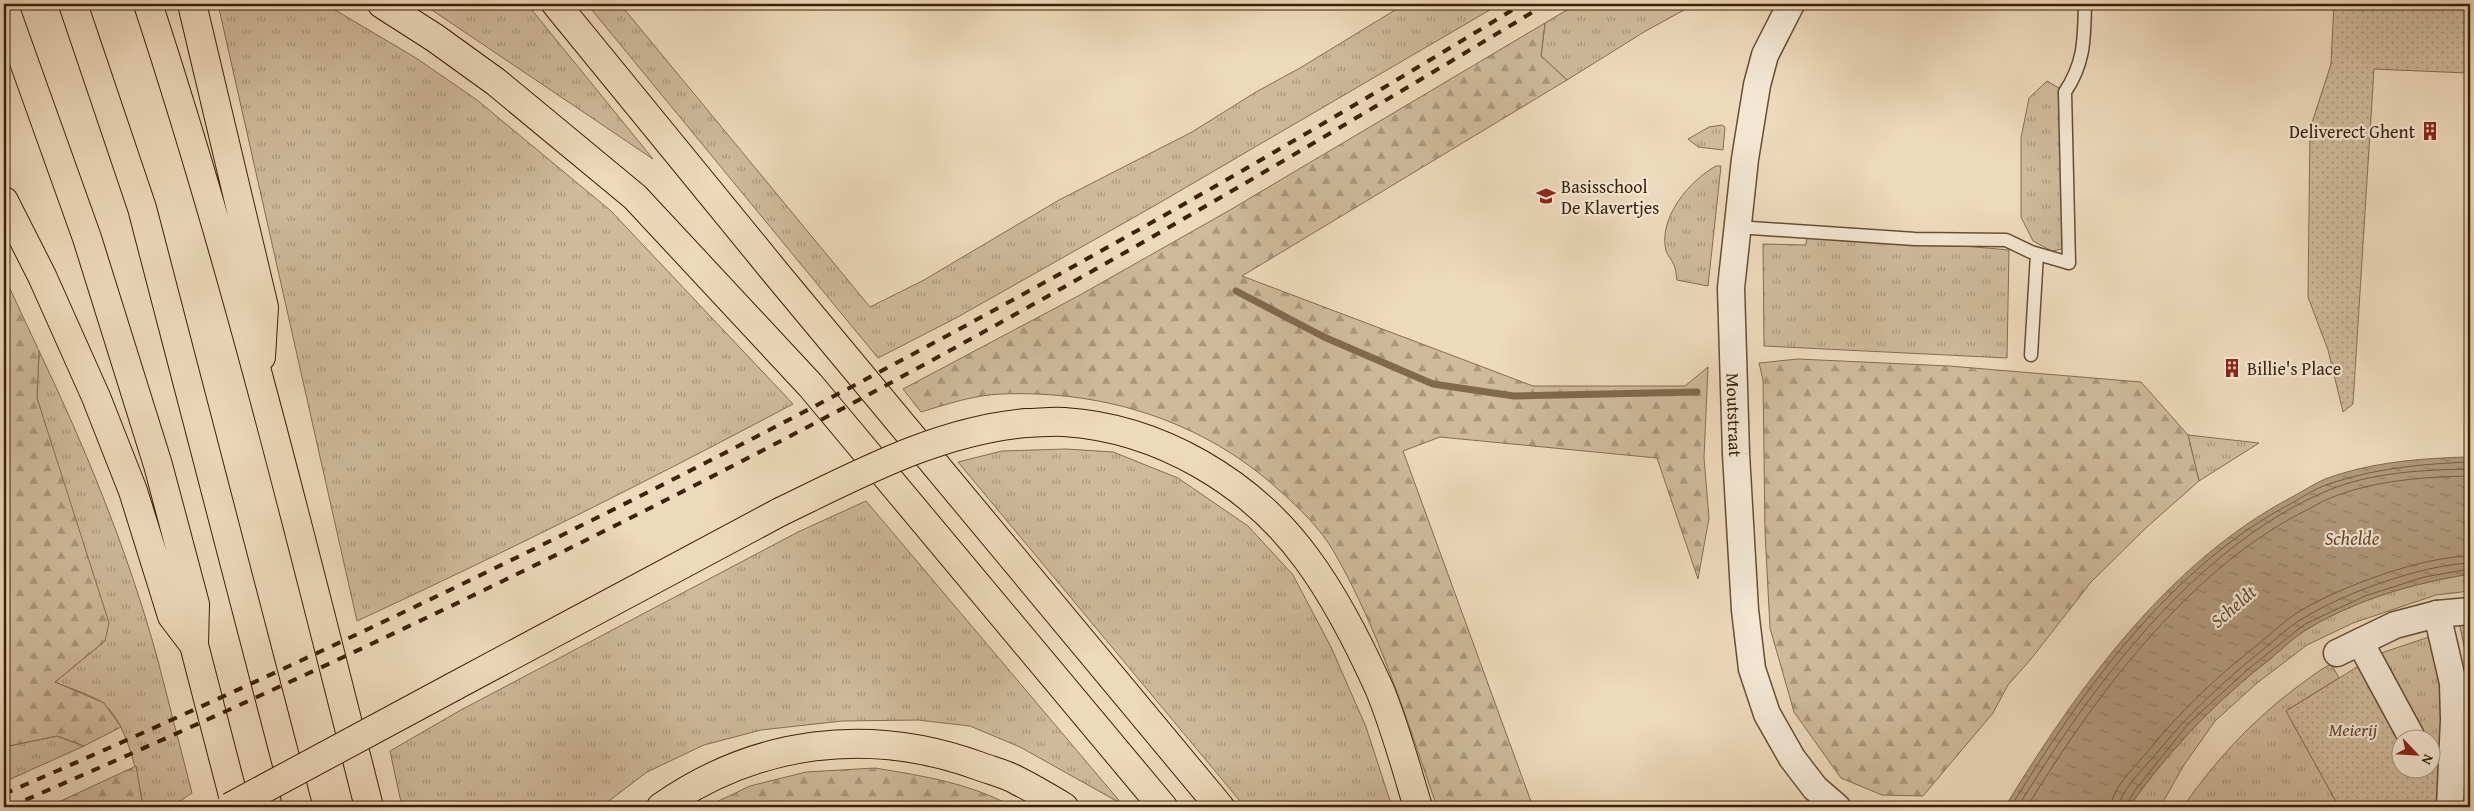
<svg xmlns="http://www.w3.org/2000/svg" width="2474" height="811" viewBox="0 0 2474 811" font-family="'Gentium Book Plus',serif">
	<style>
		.grass { fill: url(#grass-tufts); stroke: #866d52 }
		.forest { fill: url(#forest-firs); stroke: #866d52 }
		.park { fill: url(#park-dots); stroke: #866d52 }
		.water { fill: url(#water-ripples); stroke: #82694e }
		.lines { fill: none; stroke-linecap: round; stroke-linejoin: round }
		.shore { stroke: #765d42; stroke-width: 1 }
		.stream { stroke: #82694e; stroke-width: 7 }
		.lane-casing { stroke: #684e34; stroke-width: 15 }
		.street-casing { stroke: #684e34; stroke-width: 29 }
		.highway-casing { stroke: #3c2007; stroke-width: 30 }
		.lane { stroke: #f3e6d3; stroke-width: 12 }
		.street { stroke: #f3e6d3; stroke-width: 26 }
		.highway { stroke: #edd9bb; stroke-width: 28 }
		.rail { stroke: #3c2007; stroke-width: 4; stroke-dasharray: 9 9; stroke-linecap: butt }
		.highway-bridge-casing { stroke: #3c2007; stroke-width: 30; stroke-linecap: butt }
		.highway-bridge { stroke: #edd9bb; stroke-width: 28 }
		.labels { text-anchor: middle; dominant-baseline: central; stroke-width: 4.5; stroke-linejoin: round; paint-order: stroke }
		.poi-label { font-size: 18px; fill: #3c2007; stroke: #f3e6d3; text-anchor: start }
		.street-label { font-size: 18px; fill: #3c2007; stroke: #f3e6d3 }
		.park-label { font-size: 18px; font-style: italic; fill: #61462c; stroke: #f3e6d3 }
		.water-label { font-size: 19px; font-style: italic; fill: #654b31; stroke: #f3e6d3 }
	</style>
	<defs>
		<pattern id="grass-tufts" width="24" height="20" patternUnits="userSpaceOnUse" patternTransform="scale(1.25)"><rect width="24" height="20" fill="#cfba9c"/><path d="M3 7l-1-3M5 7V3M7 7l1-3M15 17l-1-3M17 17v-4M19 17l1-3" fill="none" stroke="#a9977d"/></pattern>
		<pattern id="forest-firs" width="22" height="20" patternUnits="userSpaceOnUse" patternTransform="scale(1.25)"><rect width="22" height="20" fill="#cfba9c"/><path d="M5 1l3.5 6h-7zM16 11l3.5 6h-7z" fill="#a9977d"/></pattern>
		<pattern id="park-dots" width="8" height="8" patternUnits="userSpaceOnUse" patternTransform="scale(1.25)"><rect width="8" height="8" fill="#cfba9c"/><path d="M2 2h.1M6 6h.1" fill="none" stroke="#a9977d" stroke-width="1.8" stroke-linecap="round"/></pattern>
		<pattern id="water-ripples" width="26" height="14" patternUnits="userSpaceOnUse" patternTransform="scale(1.25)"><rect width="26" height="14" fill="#b19a7e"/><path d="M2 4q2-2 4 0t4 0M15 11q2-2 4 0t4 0" fill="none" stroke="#917d65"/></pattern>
	</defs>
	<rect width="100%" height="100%" fill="#edd9bb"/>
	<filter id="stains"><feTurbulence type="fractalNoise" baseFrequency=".004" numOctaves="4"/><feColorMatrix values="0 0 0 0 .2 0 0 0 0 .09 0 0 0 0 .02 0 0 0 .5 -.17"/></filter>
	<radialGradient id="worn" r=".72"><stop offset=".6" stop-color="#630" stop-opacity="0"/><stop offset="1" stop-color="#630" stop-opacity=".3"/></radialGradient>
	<path class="grass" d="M 218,4 L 325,4 L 416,58 L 477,100 L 611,211 L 793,404 C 650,480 504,553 357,621 Z
		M 423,4 L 527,4 L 653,159 Z
		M 587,4 L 620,4 L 870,307 L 924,280 L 1059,200 L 1192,132 L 1256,92 L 1300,68 L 1405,4 L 1500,4 L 1154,206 L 956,318 L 878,358 Z
		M 1577,4 L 1695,4 L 1644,32 L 1567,80 L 1541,56 L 1545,23 Z
		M 2047,81 L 2059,88 L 2064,242 L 2062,249 L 2052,251 L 2033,241 L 2021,217 L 2021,138 L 2029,98 Z
		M 1722,125 L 1725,127 L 1723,150 L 1698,147 L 1688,139 L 1709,127 Z
		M 1716,166 L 1721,166 L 1708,286 L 1677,280 C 1676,275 1676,269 1674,265 C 1672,260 1668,256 1666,251 C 1658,218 1689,181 1716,166 Z
		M 1807,232 L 2009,250 L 2007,358 L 1764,346 L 1763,244 L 1806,245 Z
		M 39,351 C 86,449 128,552 157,657 C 169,702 180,748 192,793 L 171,807 L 143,807 C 138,777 128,725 104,704 C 97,697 66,687 55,682 L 105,641 L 37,398 Z
		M 2188,435 L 2259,443 L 2199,481 Z
		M 1066,449 L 1113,452 L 1178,478 L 1248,526 L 1293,575 L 1331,647 L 1366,727 L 1392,807 L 1245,807 L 958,462 L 1002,451 Z
		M 866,501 L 1122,804 L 1020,747 L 970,726 L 918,720 L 842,721 L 761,730 L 704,745 L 647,772 L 601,807 L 402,807 L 390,751 L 459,711 L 798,532 Z
		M 2470,574 L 2470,591 L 2436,595 L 2353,623 L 2307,645 L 2257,683 L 2215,721 L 2184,765 L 2160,807 L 2129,807 C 2170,749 2214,703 2270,659 C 2282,649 2295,636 2309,628 C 2358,599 2414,583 2470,574 Z
		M 2432,636 C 2438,662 2454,726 2438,748 L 2432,747 L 2432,738 L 2424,738 L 2378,654 Z
		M 2331,664 L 2339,678 L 2286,711 L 2339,807 L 2183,807 C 2214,762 2250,723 2293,690 C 2306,681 2317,671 2331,664 Z
		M 57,736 L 84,746 L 4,782 L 4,747 Z"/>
	<path class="forest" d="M 1545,23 L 1541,56 L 1567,80 L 1242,276 L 1533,386 L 1685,386 L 1708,367 L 1704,458 L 1709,518 L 1698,579 L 1657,458 L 1440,437 L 1403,451 L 1533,807 L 1437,807 C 1407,721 1380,632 1334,552 C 1321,529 1299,508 1279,490 C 1203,421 1104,390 1002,394 C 974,395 947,404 921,412 L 903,389 L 1080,295 L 1230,210 Z
		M 4,276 L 39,351 L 37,398 L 109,623 L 105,641 L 55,682 L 104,703 L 121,727 L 84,746 L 57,736 L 4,747 Z
		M 1798,359 L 1949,366 L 2141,382 L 2188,435 L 2199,481 L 2147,527 L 2091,582 L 2031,659 L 2008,685 L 1993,713 L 1923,796 L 1882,795 L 1841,778 L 1794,712 L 1770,628 L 1765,532 L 1763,380 L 1759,363 Z
		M 136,766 L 143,807 L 48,807 Z
		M 875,768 C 923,776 970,783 1013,807 L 706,807 L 750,786 L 806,772 Z"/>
	<path class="park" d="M 2334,4 L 2470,4 L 2467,73 L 2374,69 L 2353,404 L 2343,412 L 2328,350 L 2308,297 L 2310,129 L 2331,64 Z
		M 2470,620 L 2470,677 L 2459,621 Z
		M 2378,654 L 2402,738 L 2402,768 L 2432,768 L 2432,753 L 2460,807 L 2339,807 L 2286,711 Z"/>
	<path class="water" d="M 2470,457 L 2470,574 C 2414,583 2358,599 2309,628 C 2295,636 2282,649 2270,659 C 2214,703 2170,749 2129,807 L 2005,807 C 2076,690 2168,562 2292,497 C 2303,491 2314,484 2325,479 C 2371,462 2422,458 2470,457 Z"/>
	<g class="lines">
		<path class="shore" d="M 2011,807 C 2080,693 2171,566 2292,503 C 2304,496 2316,488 2329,484 C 2376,468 2422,464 2470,462
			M 2018,807 C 2090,688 2196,545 2329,490 C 2373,472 2423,470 2470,469
			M 2027,807 C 2093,699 2185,574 2299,514 C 2310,509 2321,501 2333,497 C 2376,480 2424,477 2470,476
			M 2111,807 C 2112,787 2136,766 2148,751 C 2183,708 2219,675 2262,641 C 2274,631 2286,620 2298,612 C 2342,586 2420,557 2470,556
			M 2119,807 C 2119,792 2145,767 2155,755 C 2188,714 2225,680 2266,647 C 2278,638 2289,626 2302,619 C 2343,593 2422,565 2470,563
			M 2125,807 L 2136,789 L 2188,724 L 2247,670 L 2305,624 L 2365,596 L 2424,577 L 2470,569"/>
		<path class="stream" d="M 1236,291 L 1324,337 L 1433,384 L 1514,396 L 1697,392"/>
		<g class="lane-casing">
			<path id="lane" d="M 1737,227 L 1915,239 L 2006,240 L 2031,252 L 2069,263 L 2065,92 C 2085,62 2084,39 2085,4
				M 2031,355 L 2037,254"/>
		</g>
		<g class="street-casing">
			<g id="street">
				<path id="s1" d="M 1791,4 L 1765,55 L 1757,85 L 1745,159 L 1731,288 L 1736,454 L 1745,610 L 1752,669 L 1767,714 L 1792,758 L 1815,788 L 1837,807"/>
				<path d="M 2437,614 L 2453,683 L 2454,720 L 2450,807"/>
				<path d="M 2360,642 L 2412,738"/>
				<path d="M 2337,653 L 2395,625 L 2437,614 L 2470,611"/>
			</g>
		</g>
		<g class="highway-casing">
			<path id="highway" d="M 73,4 L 142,208 L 298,807
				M 148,4 C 235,268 301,538 369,807
				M 192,4 L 264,307 L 261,357
				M 382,4 L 435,38 L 496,82 L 635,197 L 811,386 L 1163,807
				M 556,4 L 780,278 L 1220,807
				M 4,6 L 87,238 L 158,465 L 195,604 L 194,645 L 236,807
				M 4,201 L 42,276 L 96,397 L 133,491 L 172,616 L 194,645
				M 1026,423 C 1038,423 1051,421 1064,422 C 1159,428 1251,482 1307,559 C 1336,598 1359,644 1379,688 C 1395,726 1406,768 1418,807
				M 453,687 L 780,512
				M 661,807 C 757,740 869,726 979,766 C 992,771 1006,774 1018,781 C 1034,789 1049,798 1064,807"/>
		</g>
		<use href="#lane" class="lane"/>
		<use href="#street" class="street"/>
		<use href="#highway" class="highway"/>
		<path class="rail" d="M 4,794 C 528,567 1035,303 1522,4
			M 9,807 C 295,684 576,550 851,404 C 1087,278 1318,142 1546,4"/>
		<g class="highway-bridge-casing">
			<path id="highway-bridge" d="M 780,512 C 859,474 937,431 1026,423
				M 230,807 L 453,687"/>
		</g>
		<use href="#highway-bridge" class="highway-bridge"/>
	</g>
	<defs>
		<g id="building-bare" transform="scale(1.5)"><path d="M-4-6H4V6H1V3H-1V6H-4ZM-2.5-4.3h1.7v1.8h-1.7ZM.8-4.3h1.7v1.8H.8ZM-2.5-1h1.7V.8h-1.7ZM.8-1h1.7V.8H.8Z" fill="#8f2418" stroke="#f3e6d3" stroke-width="2.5" paint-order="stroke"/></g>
		<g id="school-bare" transform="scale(1.5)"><path d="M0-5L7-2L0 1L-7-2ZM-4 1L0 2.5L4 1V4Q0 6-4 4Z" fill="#8f2418" stroke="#f3e6d3" stroke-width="2.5" paint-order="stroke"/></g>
	</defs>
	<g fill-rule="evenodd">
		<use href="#building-bare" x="2430" y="131"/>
		<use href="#school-bare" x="1546" y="196"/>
		<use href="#building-bare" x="2232" y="368"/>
	</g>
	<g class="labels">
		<g class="poi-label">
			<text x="2415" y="131" text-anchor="end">Deliverect Ghent</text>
			<text x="1561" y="186">Basisschool<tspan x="1561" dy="21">De Klavertjes</tspan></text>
			<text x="2247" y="368">Billie's Place</text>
		</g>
		<g class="street-label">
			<text stroke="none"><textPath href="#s1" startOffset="420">Moutstraat</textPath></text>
		</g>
		<g class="park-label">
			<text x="2353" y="729">Meierij</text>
		</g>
		<g class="water-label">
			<text x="2352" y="538">Schelde</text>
			<text transform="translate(2233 606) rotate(-41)">Scheldt</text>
		</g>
	</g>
	<rect width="2474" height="811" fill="none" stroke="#edd9bb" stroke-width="20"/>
	<rect x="5" y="5" width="2464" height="801" fill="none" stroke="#3c2007" stroke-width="2.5"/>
	<rect x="10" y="10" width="2454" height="791" fill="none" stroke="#3c2007"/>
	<g transform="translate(2416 754) rotate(115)"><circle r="24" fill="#f3e6d3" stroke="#aa9781"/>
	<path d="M0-4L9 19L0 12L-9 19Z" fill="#8f2418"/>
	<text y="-8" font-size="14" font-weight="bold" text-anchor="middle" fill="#3c2007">N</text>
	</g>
	<rect width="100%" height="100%" filter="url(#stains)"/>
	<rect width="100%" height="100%" fill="url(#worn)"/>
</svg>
